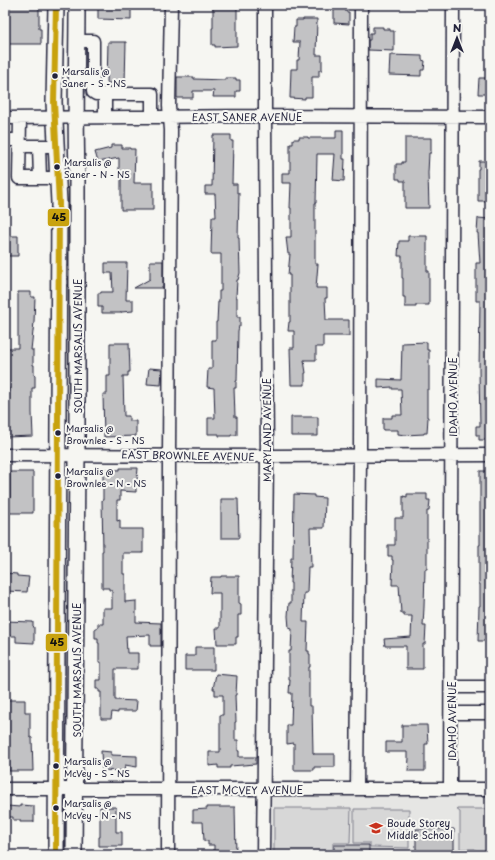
<svg xmlns="http://www.w3.org/2000/svg" width="495" height="860" viewBox="0 0 495 860" font-family="'Playpen Sans',sans-serif">
	<style>
		.built { fill: #e6e6e4 }
		.green { fill: #d7d7d7; stroke: #7c7c89 }
		.building { fill: #c2c2c4; stroke: #22223b }
		.lines { fill: none; stroke-linecap: round; stroke-linejoin: round }
		.minor-casing { stroke: #22223b; stroke-width: 15 }
		.major-casing { stroke: #22223b; stroke-width: 18 }
		.minor { stroke: #f6f6f2; stroke-width: 12 }
		.major { stroke: #f6f6f2; stroke-width: 15 }
		.bus-1-casing { stroke: #f6f6f2; stroke-width: 9 }
		.bus-1 { stroke: #c8a20f; stroke-width: 6 }
		.bus-dot { fill: #22223b; stroke: #f6f6f2; stroke-width: 1.5 }
		.labels { text-anchor: middle; dominant-baseline: central; stroke-width: 4; stroke-linejoin: round; paint-order: stroke }
		.bus-label { font-size: 9px; fill: #22223b; stroke: #f6f6f2; text-anchor: start }
		.street-label { font-size: 10px; fill: #22223b; stroke: #f6f6f2 }
		.poi-label { font-size: 10px; fill: #22223b; stroke: #f6f6f2; text-anchor: start }
		.line-badge { stroke: #f6f6f2; stroke-width: 1.5 }
		.pale-badge-label { font-size: 11px; text-anchor: middle; font-weight: bold; fill: #111 }
	</style>
	<rect width="100%" height="100%" fill="#f6f6f2"/>
	<filter id="ink" filterUnits="userSpaceOnUse"><feTurbulence type="fractalNoise" baseFrequency=".025" numOctaves="2"/><feDisplacementMap in="SourceGraphic" scale="8" xChannelSelector="R" yChannelSelector="G"/><feConvolveMatrix kernelMatrix="1 2 1 2 8 2 1 2 1" color-interpolation-filters="sRGB"/></filter>
	<g filter="url(#ink)">
		<path class="built" d="M 490,788 L 490,855 L 263,855 L 263,789 Z"/>
		<path class="green" d="M 274,808 L 351,808 L 350,843 L 333,843 L 333,853 L 324,853 L 324,855 L 274,855 Z
			M 354,809 L 409,809 L 409,848 L 370,847 L 370,843 L 354,843 Z
			M 456,809 L 490,809 L 490,855 L 475,855 L 475,849 L 460,849 L 460,812 Z"/>
		<path class="building" d="M 8,5 L 39,5 L 39,29 L 41,29 L 41,44 L 7,44 L 7,29 L 8,29 Z
			M 98,5 L 131,5 L 131,20 L 98,19 Z
			M 218,5 L 237,5 L 237,46 L 215,47 L 215,45 L 212,45 L 212,28 L 213,28 L 213,6 L 218,6 Z
			M 334,6 L 346,6 L 346,12 L 349,12 L 349,24 L 334,23 Z
			M 303,19 L 317,19 L 316,55 L 322,55 L 322,70 L 319,70 L 319,77 L 312,77 L 312,97 L 305,97 L 305,99 L 290,98 L 291,69 L 297,69 L 297,60 L 299,60 L 300,42 L 293,42 L 294,27 L 296,27 L 296,20 L 303,20 Z
			M 373,27 L 383,27 L 383,29 L 390,29 L 390,31 L 394,31 L 394,51 L 368,50 L 368,40 L 370,40 L 370,33 L 373,33 Z
			M 108,42 L 126,42 L 125,83 L 107,83 Z
			M 390,55 L 422,56 L 422,60 L 425,61 L 424,70 L 421,70 L 421,76 L 389,75 Z
			M 177,77 L 194,77 L 194,79 L 225,80 L 225,78 L 236,78 L 236,80 L 240,80 L 240,91 L 236,91 L 236,97 L 213,97 L 214,91 L 193,91 L 193,98 L 177,98 Z
			M 479,78 L 490,78 L 490,94 L 478,94 Z
			M 336,130 L 343,130 L 343,159 L 345,159 L 344,181 L 333,180 L 335,154 L 317,154 L 316,203 L 315,203 L 315,264 L 318,264 L 316,288 L 327,288 L 327,298 L 325,298 L 326,320 L 349,320 L 349,336 L 323,336 L 323,347 L 316,347 L 316,360 L 304,360 L 306,373 L 305,373 L 305,385 L 291,385 L 290,348 L 294,348 L 294,331 L 288,331 L 289,322 L 290,322 L 290,275 L 288,275 L 290,254 L 288,254 L 286,237 L 291,237 L 291,208 L 290,208 L 291,183 L 282,183 L 282,173 L 290,173 L 290,144 L 293,144 L 293,139 L 299,139 L 299,137 L 308,137 L 308,138 L 336,138 Z
			M 213,135 L 231,135 L 231,141 L 233,141 L 232,184 L 237,184 L 237,193 L 239,193 L 238,238 L 239,238 L 240,273 L 238,280 L 237,280 L 236,297 L 237,297 L 237,317 L 240,317 L 240,326 L 239,326 L 238,331 L 237,381 L 236,381 L 236,388 L 234,388 L 235,417 L 237,417 L 237,435 L 231,435 L 231,436 L 219,436 L 219,434 L 208,434 L 208,418 L 215,418 L 214,388 L 207,387 L 208,369 L 212,369 L 212,340 L 216,340 L 216,322 L 217,322 L 218,302 L 219,302 L 219,291 L 221,291 L 221,254 L 211,254 L 212,217 L 216,217 L 215,194 L 205,194 L 205,186 L 212,186 Z
			M 405,138 L 431,138 L 431,153 L 429,153 L 428,173 L 429,208 L 405,208 L 405,181 L 400,181 L 400,179 L 396,179 L 396,164 L 402,164 L 402,162 L 405,162 Z
			M 111,145 L 122,145 L 122,148 L 130,148 L 130,149 L 135,149 L 134,183 L 153,183 L 153,210 L 121,210 L 121,173 L 119,173 L 119,158 L 98,162 L 95,152 L 111,148 Z
			M 479,161 L 488,161 L 488,162 L 490,162 L 490,201 L 478,201 L 478,169 L 479,169 Z
			M 478,218 L 490,219 L 490,440 L 479,440 L 479,435 L 476,435 L 476,426 L 480,426 L 479,370 L 480,301 L 476,301 L 476,263 L 480,263 L 478,233 L 477,233 Z
			M 5,236 L 18,236 L 18,256 L 5,256 Z
			M 408,236 L 427,236 L 427,271 L 429,271 L 429,305 L 416,305 L 416,307 L 405,307 L 405,297 L 403,297 L 403,278 L 402,278 L 402,256 L 398,256 L 399,241 L 408,241 Z
			M 150,261 L 163,261 L 163,288 L 134,288 L 150,279 Z
			M 105,263 L 127,263 L 126,300 L 133,300 L 133,311 L 121,312 L 121,313 L 102,313 L 102,307 L 98,307 L 98,293 L 101,293 L 101,292 L 113,292 L 112,273 L 105,273 Z
			M 18,292 L 31,292 L 31,297 L 35,297 L 34,322 L 31,350 L 33,350 L 33,365 L 34,365 L 34,375 L 35,376 L 35,388 L 32,388 L 32,413 L 33,436 L 7,437 L 9,388 L 6,388 L 6,385 L 5,385 L 5,364 L 7,364 L 7,348 L 18,348 Z
			M 427,342 L 427,350 L 429,350 L 429,389 L 427,389 L 427,417 L 428,417 L 427,433 L 424,433 L 424,434 L 405,435 L 398,434 L 398,430 L 383,430 L 383,418 L 392,418 L 392,415 L 402,415 L 401,389 L 392,389 L 392,387 L 378,388 L 378,379 L 401,380 L 402,343 Z
			M 110,343 L 129,343 L 130,372 L 128,372 L 128,376 L 123,376 L 124,416 L 129,416 L 129,421 L 136,421 L 136,436 L 104,437 L 103,394 L 107,394 L 107,376 L 110,376 Z
			M 149,368 L 162,369 L 161,385 L 147,384 Z
			M 291,417 L 318,417 L 318,436 L 291,436 Z
			M 120,468 L 138,468 L 137,480 L 136,480 L 136,492 L 120,491 L 120,500 L 117,500 L 117,521 L 120,520 L 120,529 L 143,529 L 143,553 L 123,553 L 123,574 L 125,574 L 125,602 L 136,601 L 136,622 L 161,623 L 161,646 L 150,646 L 150,635 L 126,636 L 127,653 L 138,653 L 138,669 L 115,669 L 115,700 L 137,701 L 136,711 L 118,711 L 118,713 L 112,712 L 111,719 L 101,719 L 101,692 L 99,692 L 99,689 L 96,689 L 96,680 L 101,680 L 101,662 L 99,662 L 99,643 L 98,643 L 98,638 L 95,638 L 95,628 L 98,628 L 98,624 L 103,624 L 103,608 L 112,608 L 112,590 L 109,590 L 109,588 L 102,588 L 102,551 L 103,551 L 102,500 L 103,500 L 103,469 L 120,470 Z
			M 480,471 L 490,471 L 490,641 L 478,641 L 479,606 L 480,606 L 480,584 L 479,584 L 479,545 L 480,545 Z
			M 10,472 L 33,472 L 33,513 L 9,513 L 9,508 L 5,508 L 5,498 L 10,498 Z
			M 294,494 L 314,495 L 314,497 L 325,498 L 324,528 L 310,528 L 311,567 L 308,567 L 307,593 L 304,593 L 303,622 L 308,622 L 307,651 L 309,651 L 309,654 L 310,654 L 310,667 L 309,667 L 309,706 L 312,706 L 313,753 L 314,753 L 314,754 L 335,754 L 335,767 L 314,767 L 314,770 L 294,770 L 294,743 L 287,744 L 287,725 L 291,725 L 292,693 L 289,693 L 290,680 L 289,680 L 289,651 L 291,651 L 292,629 L 289,628 L 288,616 L 289,603 L 291,603 L 291,583 L 290,583 L 291,558 L 293,558 Z
			M 407,494 L 427,494 L 427,500 L 430,500 L 429,511 L 427,511 L 427,569 L 425,569 L 424,607 L 423,626 L 426,626 L 425,644 L 423,644 L 423,669 L 406,669 L 406,646 L 385,646 L 384,639 L 411,637 L 412,616 L 404,616 L 404,613 L 401,613 L 399,585 L 392,585 L 393,560 L 392,560 L 392,556 L 388,556 L 388,545 L 395,545 L 395,518 L 403,518 L 403,496 L 407,497 Z
			M 221,499 L 238,499 L 239,538 L 221,538 Z
			M 5,573 L 17,574 L 17,576 L 29,577 L 27,592 L 5,591 Z
			M 221,576 L 239,576 L 239,603 L 241,604 L 241,615 L 238,615 L 238,637 L 236,637 L 236,644 L 217,644 L 216,628 L 220,628 L 220,593 L 210,593 L 211,577 L 221,577 Z
			M 5,621 L 33,622 L 33,626 L 34,627 L 34,643 L 16,642 L 16,636 L 5,636 Z
			M 195,647 L 214,647 L 214,670 L 185,670 L 185,656 L 195,656 Z
			M 216,674 L 237,676 L 236,695 L 235,695 L 236,722 L 235,722 L 235,740 L 238,740 L 238,751 L 239,751 L 239,757 L 256,757 L 256,764 L 230,766 L 230,768 L 218,768 L 218,765 L 209,766 L 209,752 L 220,752 L 220,715 L 223,715 L 223,695 L 215,695 L 215,689 L 213,689 Z
			M 5,700 L 25,700 L 25,712 L 30,712 L 30,737 L 32,738 L 33,771 L 9,771 L 9,747 L 7,747 L 6,722 L 5,722 Z
			M 402,725 L 427,725 L 428,744 L 425,744 L 425,771 L 408,771 L 409,758 L 407,758 L 407,752 L 386,752 L 386,742 L 402,742 Z
			M 101,751 L 111,752 L 111,755 L 137,756 L 137,767 L 125,765 L 124,771 L 102,770 Z
			M 20,805 L 34,806 L 34,822 L 20,822 L 20,820 L 13,820 L 13,817 L 7,817 L 7,806 L 20,807 Z
			M 100,807 L 116,807 L 116,832 L 122,832 L 122,846 L 99,846 L 99,837 L 100,837 Z
			M 207,807 L 235,807 L 236,855 L 214,855 L 214,845 L 208,845 L 208,841 L 204,841 L 203,822 L 193,822 L 193,810 L 207,809 Z
			M 416,829 L 454,829 L 454,855 L 416,855 Z
			M 334,845 L 369,845 L 369,855 L 334,855 Z"/>
		<g class="lines">
			<g class="minor-casing">
				<path id="minor" d="M 77,41 L 93,41 L 93,81 L 86,81
					M 93,81 L 93,92 L 96,94 L 152,94 L 152,117
					M 105,94 L 105,117
					M 5,118 L 265,116 L 490,117
					M 20,118 L 19,178 L 58,178
					M 5,140 L 19,140
					M 19,146 L 56,146
					M 39,146 L 40,178
					M 5,455 L 267,456 L 490,455
					M 451,687 L 490,687
					M 451,713 L 490,713
					M 5,789 L 490,789
					M 357,789 L 360,456 L 361,5
					M 450,789 L 453,5
					M 168,855 L 169,455 L 171,130 L 169,106 L 171,5
					M 263,855 L 267,456 L 265,116 L 265,5"/>
			</g>
			<g class="major-casing">
				<path id="major" d="M 56,5 L 54,102 L 59,203 L 56,855
					M 74,855 L 77,454 L 77,171 C 75,116 77,60 77,5"/>
			</g>
			<use href="#minor" class="minor"/>
			<use href="#major" class="major"/>
			<g class="bus-1-casing">
				<path id="bus-1" d="M 56,5 L 54,102 L 59,203 L 56,855"/>
			</g>
			<use href="#bus-1" class="bus-1"/>
		</g>
	</g>
	<defs>
		<g id="school-bare" transform="scale(1.08)"><path d="M0-5L7-2L0 1L-7-2ZM-4 1L0 2.5L4 1V4Q0 6-4 4Z" fill="#c8321e" stroke="#f6f6f2" stroke-width="2.5" paint-order="stroke"/></g>
	</defs>
	<g fill-rule="evenodd">
		<use href="#school-bare" x="376" y="828"/>
	</g>
	<g class="bus-dot">
		<circle cx="55" cy="76" r="3.5"/>
		<circle cx="57" cy="167" r="3.5"/>
		<circle cx="58" cy="433" r="3.5"/>
		<circle cx="58" cy="476" r="3.5"/>
		<circle cx="56" cy="766" r="3.5"/>
		<circle cx="56" cy="808" r="3.5"/>
	</g>
	<g class="labels">
		<g class="bus-label">
			<text x="62" y="71">Marsalis @<tspan x="62" dy="12">Saner - S - NS</tspan></text>
			<text x="64" y="162">Marsalis @<tspan x="64" dy="12">Saner - N - NS</tspan></text>
			<text x="66" y="428">Marsalis @<tspan x="66" dy="12">Brownlee - S - NS</tspan></text>
			<text x="66" y="471">Marsalis @<tspan x="66" dy="12">Brownlee - N - NS</tspan></text>
			<text x="64" y="761">Marsalis @<tspan x="64" dy="12">McVey - S - NS</tspan></text>
			<text x="64" y="803">Marsalis @<tspan x="64" dy="12">McVey - N - NS</tspan></text>
		</g>
		<g class="street-label">
			<text x="247" y="116">EAST SANER AVENUE</text>
			<text transform="translate(77 346) rotate(-90)">SOUTH MARSALIS AVENUE</text>
			<text transform="translate(452 397) rotate(-90)">IDAHO AVENUE</text>
			<text transform="translate(266 430) rotate(-90)">MARYLAND AVENUE</text>
			<text transform="translate(188 455) rotate(1)">EAST BROWNLEE AVENUE</text>
			<text transform="translate(76 670) rotate(-90)">SOUTH MARSALIS AVENUE</text>
			<text transform="translate(451 721) rotate(-90)">IDAHO AVENUE</text>
			<text x="247" y="789">EAST MCVEY AVENUE</text>
		</g>
		<g class="poi-label">
			<text x="387" y="822">Boude Storey<tspan x="387" dy="12">Middle School</tspan></text>
		</g>
	</g>
	<g class="line-badge">
		<rect x="47" y="208" width="23" height="19" rx="4" fill="#c8a20f"/>
		<rect x="45" y="633" width="23" height="19" rx="4" fill="#c8a20f"/>
	</g>
	<g class="pale-badge-label">
		<text x="59" y="221">45</text>
		<text x="57" y="646">45</text>
	</g>
	<rect width="495" height="860" fill="none" stroke="#f6f6f2" stroke-width="20"/>
	<rect x="10" y="10" width="475" height="840" fill="none" stroke="#22223b" stroke-width="1.5" filter="url(#ink)"/>
	<g transform="translate(457 38)" stroke="#f6f6f2" stroke-width="3" paint-order="stroke">
	<path d="M0-3L7 15L0 10L-7 15Z" fill="#22223b"/>
	<text y="-6" font-size="11" font-weight="bold" text-anchor="middle" fill="#22223b">N</text>
	</g>
</svg>
